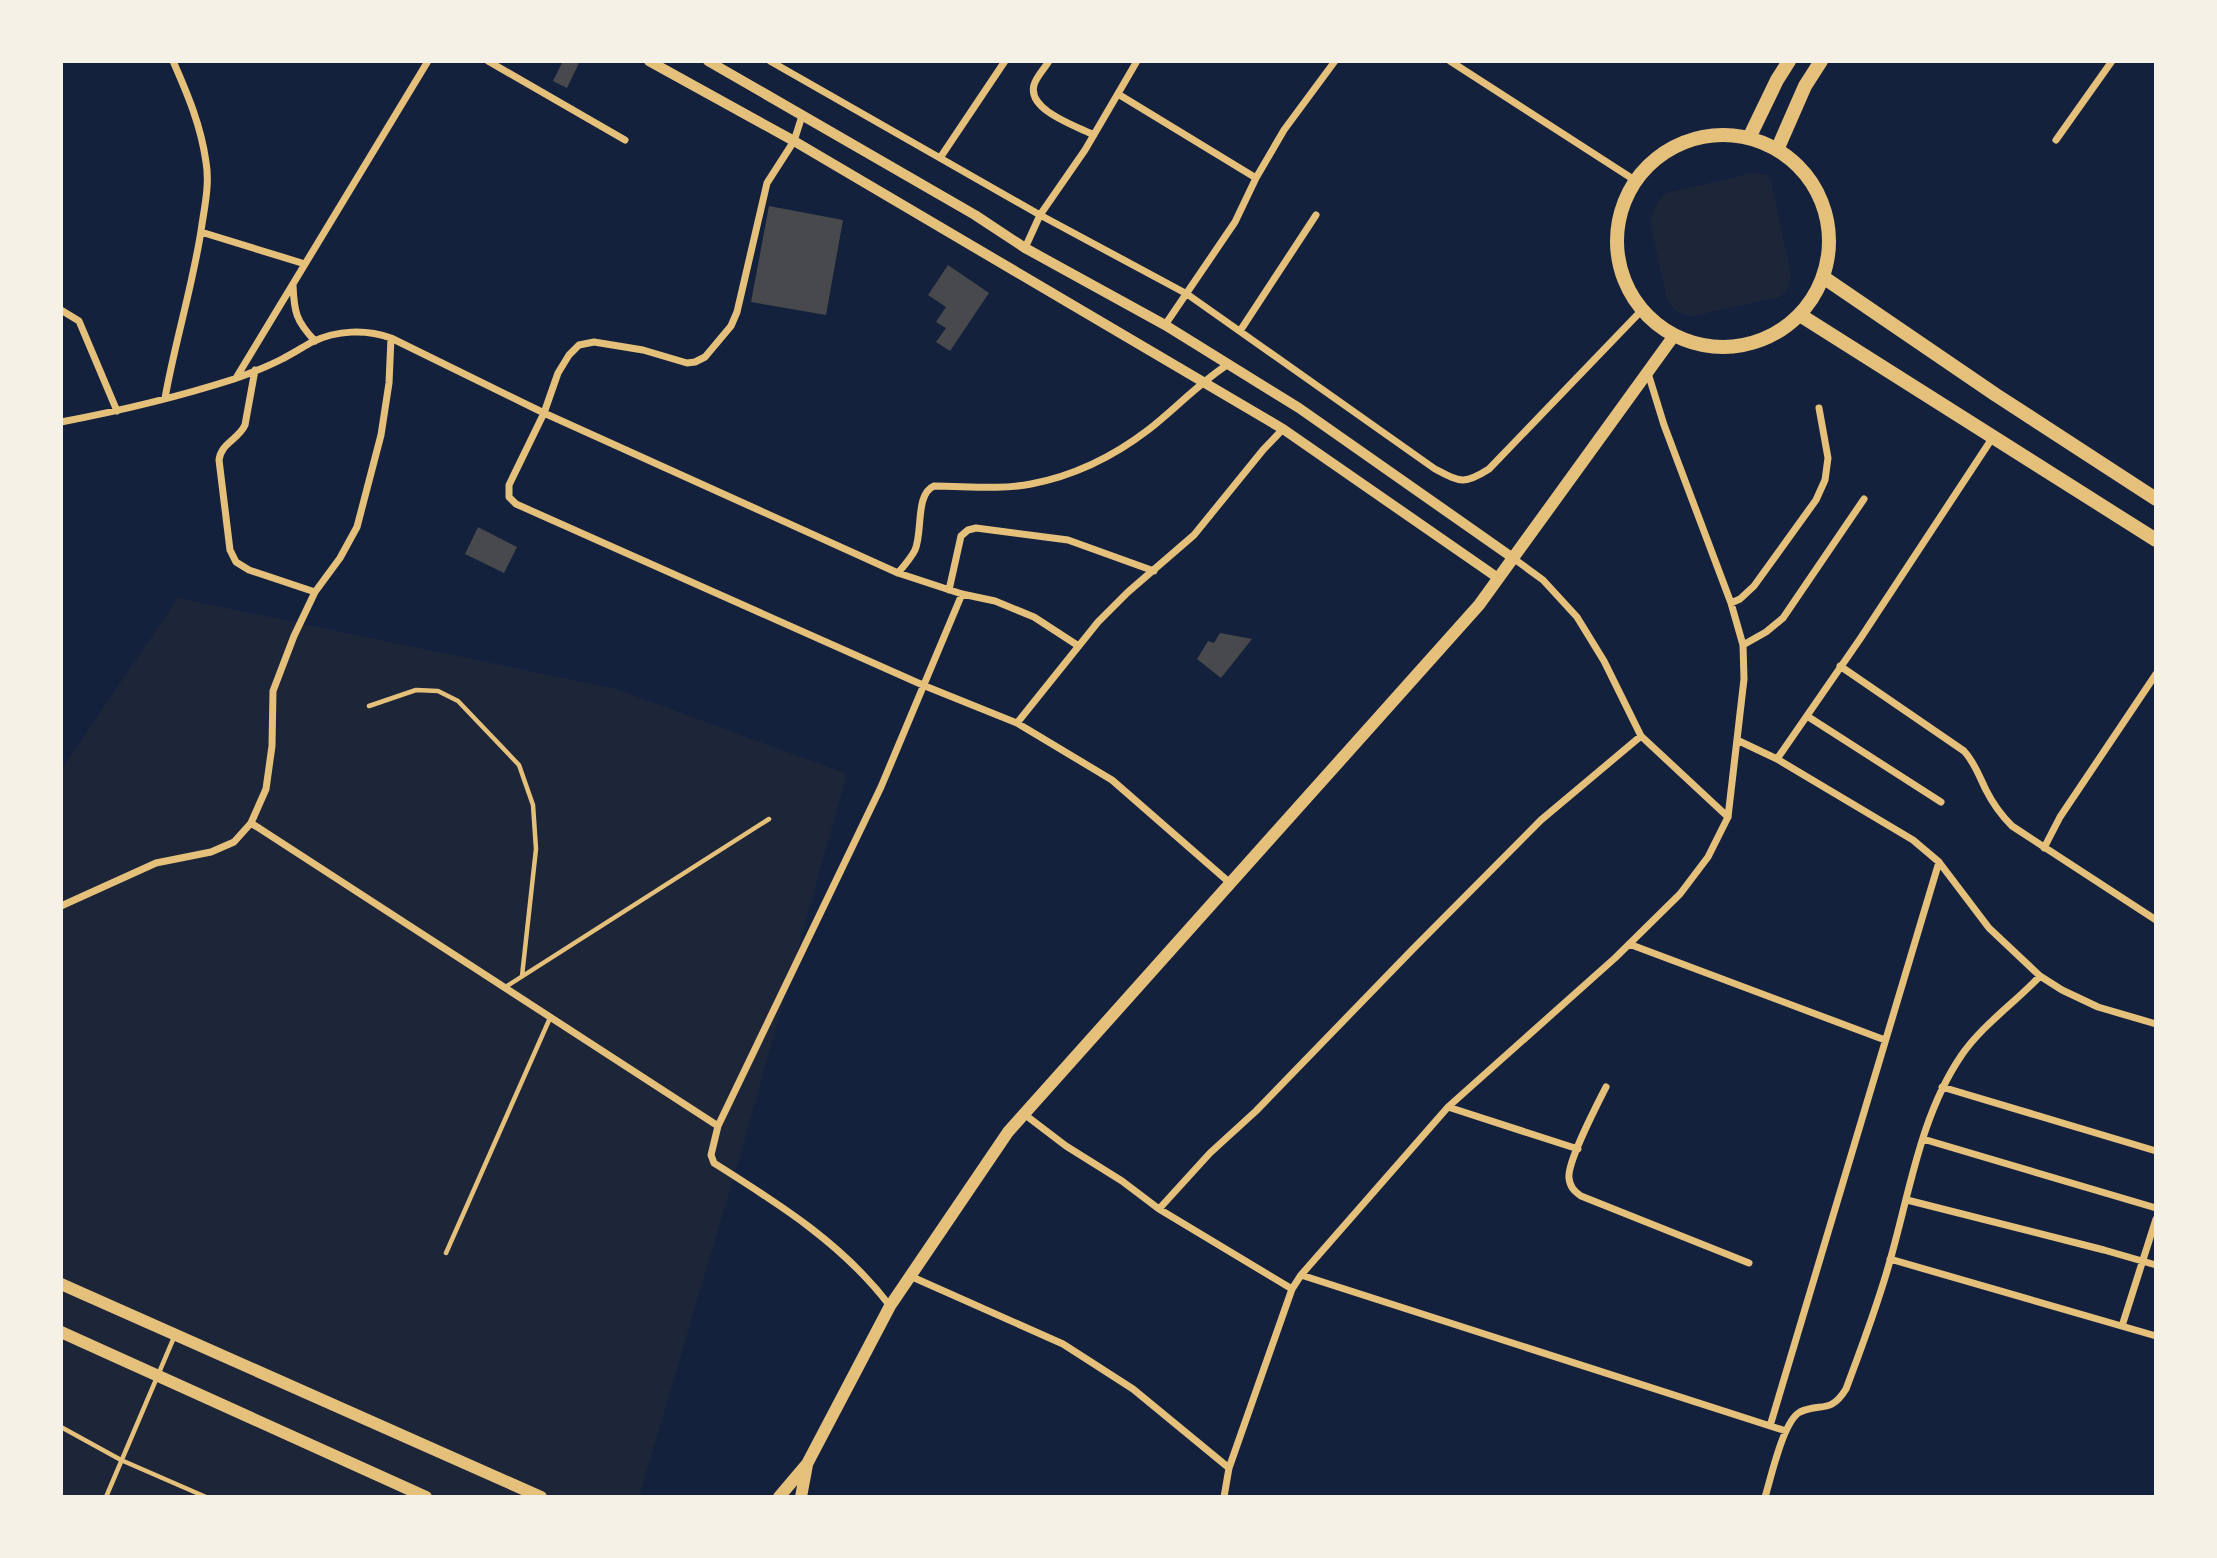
<svg xmlns="http://www.w3.org/2000/svg" width="2217" height="1558" viewBox="0 0 2217 1558" font-family="'Varela Round',sans-serif">
	<style>
		.green { fill: #1d2539 }
		.building { fill: #48494c }
		.lines { fill: none; stroke-linecap: round; stroke-linejoin: round }
		.service { stroke: #e5c07b; stroke-width: 4.5 }
		.minor { stroke: #e5c07b; stroke-width: 7 }
		.tertiary { stroke: #e5c07b; stroke-width: 10 }
		.secondary { stroke: #e5c07b; stroke-width: 12 }
		.primary { stroke: #e5c07b; stroke-width: 14 }
	</style>
	<rect width="100%" height="100%" fill="#14213d"/>
	<path class="green" d="M 1752,173 L 1768,175 L 1771,181 L 1791,275 L 1787,291 L 1780,297 L 1693,316 C 1682,316 1673,310 1667,300 L 1650,221 L 1656,204 L 1666,193 Z
		M 178,598 L 616,689 L 847,774 L 742,1149 L 639,1497 L 61,1497 L 61,770 Z"/>
	<path class="building" d="M 563,61 L 580,61 L 567,88 L 553,81 Z
		M 769,206 L 843,220 L 826,315 L 751,302 Z
		M 948,265 L 989,293 L 950,351 L 936,342 L 946,328 L 936,322 L 946,307 L 928,295 Z
		M 478,527 L 517,547 L 504,573 L 465,554 Z
		M 1220,633 L 1252,639 L 1221,678 L 1197,659 L 1208,641 L 1214,643 Z"/>
	<g class="lines">
		<path class="service" d="M 369,706 L 416,690 L 438,691 L 458,701 L 519,765 L 533,805 L 536,849 L 522,976
			M 504,988 L 769,819
			M 446,1253 L 550,1018
			M 61,1427 L 121,1460 L 206,1497
			M 106,1497 L 175,1335"/>
		<path class="minor" d="M 488,61 L 625,140
			M 770,61 L 1040,215 L 1187,294 L 1435,469 C 1460,482 1464,485 1489,469 L 1642,310
			M 1049,61 C 1045,68 1036,77 1034,85 C 1027,110 1076,126 1094,135
			M 1450,61 L 1636,181
			M 1118,94 L 1256,178
			M 802,116 L 794,141 L 767,183 L 737,312 L 731,326 L 705,357 L 695,362 L 687,363 L 643,350 L 594,342 L 579,345 L 569,355 L 558,373 L 544,413 L 509,485 L 509,497 L 516,504 L 925,686 L 1017,723 L 1112,780 L 1230,883
			M 2056,140 L 2112,61
			M 940,158 L 1005,61
			M 201,232 L 305,264
			M 1025,248 L 1040,215 L 1085,150 L 1137,61
			M 293,285 C 294,312 296,321 315,341
			M 61,310 L 79,321 L 117,411
			M 1165,325 L 1235,222 L 1256,178 L 1284,130 L 1335,61
			M 1240,331 L 1316,215
			M 255,370 L 245,425 C 238,440 221,443 219,460 L 230,550 L 236,562 L 249,570 L 315,592
			M 236,378 L 428,61
			M 165,398 C 175,342 192,288 201,231 C 204,209 210,185 206,162 C 201,126 188,95 173,61
			M 61,422 C 119,411 178,397 234,379 C 251,373 269,366 284,358 C 294,353 303,347 312,342 C 337,330 366,329 391,338 L 544,413 L 898,573 L 962,594 L 995,601 L 1034,617 L 1077,645
			M 1513,558 L 1543,580 L 1577,617 L 1604,661 L 1641,736 L 1728,817
			M 898,573 C 904,566 911,558 915,550 C 923,532 915,494 934,486 C 966,486 999,490 1031,484 C 1073,476 1114,456 1148,430 C 1175,409 1198,384 1227,365
			M 949,590 L 961,536 L 968,530 L 976,528 L 1068,540 L 1154,571
			M 1731,603 L 1740,599 L 1754,586 L 1816,500 L 1825,480 L 1828,458 L 1819,408
			M 1743,645 L 1766,632 L 1783,618 L 1864,499
			M 1840,666 L 1964,751 C 1975,763 1979,776 1986,790 C 1993,804 2001,815 2012,826 L 2156,920
			M 1807,716 L 1941,802
			M 1017,723 L 1098,622 L 1128,592 L 1194,535 L 1263,450 L 1283,429
			M 1737,740 L 1777,759 L 1913,840 L 1939,862 L 1989,928 L 2040,976 L 2062,990 L 2098,1007 L 2156,1024
			M 1777,759 L 1860,639 L 1993,437
			M 251,823 L 718,1126
			M 2044,848 L 2060,817 L 2156,674
			M 61,906 L 156,863 L 211,852 L 234,842 L 251,823 L 266,789 L 272,746 L 273,691 L 294,636 L 315,592 L 340,558 L 357,527 L 381,435 L 389,383 L 391,338
			M 1629,944 L 1885,1040
			M 1606,1087 C 1597,1105 1567,1162 1569,1178 C 1570,1187 1574,1191 1581,1196 L 1749,1263
			M 1942,1087 L 2156,1151
			M 1448,1107 L 1578,1149
			M 1024,1114 L 1066,1146 L 1122,1181 L 1159,1209 L 1292,1289
			M 1923,1139 L 2156,1208
			M 1907,1200 L 2104,1250 L 2156,1265
			M 1159,1209 L 1210,1153 L 1256,1111 L 1412,950 L 1541,820 L 1641,736
			M 1890,1259 L 2156,1336
			M 1301,1275 L 1786,1431
			M 910,1276 L 1063,1344 L 1133,1389 L 1229,1468
			M 890,1306 C 843,1244 779,1204 714,1163 L 711,1155 L 718,1126 L 881,787 L 962,594
			M 2122,1326 L 2156,1219
			M 1770,1426 L 1939,862
			M 1224,1497 L 1229,1468 L 1292,1289 L 1301,1275 L 1448,1107 L 1615,958 L 1680,894 L 1708,857 L 1728,817 L 1744,679 L 1743,645 L 1731,603 L 1664,425 L 1648,373
			M 1765,1497 C 1771,1478 1783,1421 1800,1412 C 1820,1402 1830,1415 1846,1389 C 1862,1346 1879,1302 1891,1257 C 1910,1190 1921,1115 1961,1056 C 1982,1025 2015,1003 2040,976"/>
		<path class="tertiary" d="M 649,61 L 794,141 L 1283,429 L 1498,578
			M 708,61 L 975,215 L 1025,248 L 1165,325 L 1299,408 L 1513,558"/>
		<path class="secondary" d="M 61,1284 L 541,1497
			M 61,1332 L 426,1497
			M 779,1497 L 807,1464 L 890,1306 L 1008,1132 L 1479,605 L 1673,337
			M 801,1497 L 807,1465"/>
		<path class="primary" d="M1617 241a106 106 0 1 1 212 0a106 106 0 1 1-212 0Z
			M 1749,138 L 1777,80 L 1789,61
			M 1777,150 L 1805,86 L 1821,61
			M 1823,277 L 1996,395 L 2156,499
			M 1800,315 L 2156,540"/>
	</g>
	<rect width="2217" height="1558" fill="none" stroke="#f6f1e7" stroke-width="126"/>
</svg>
